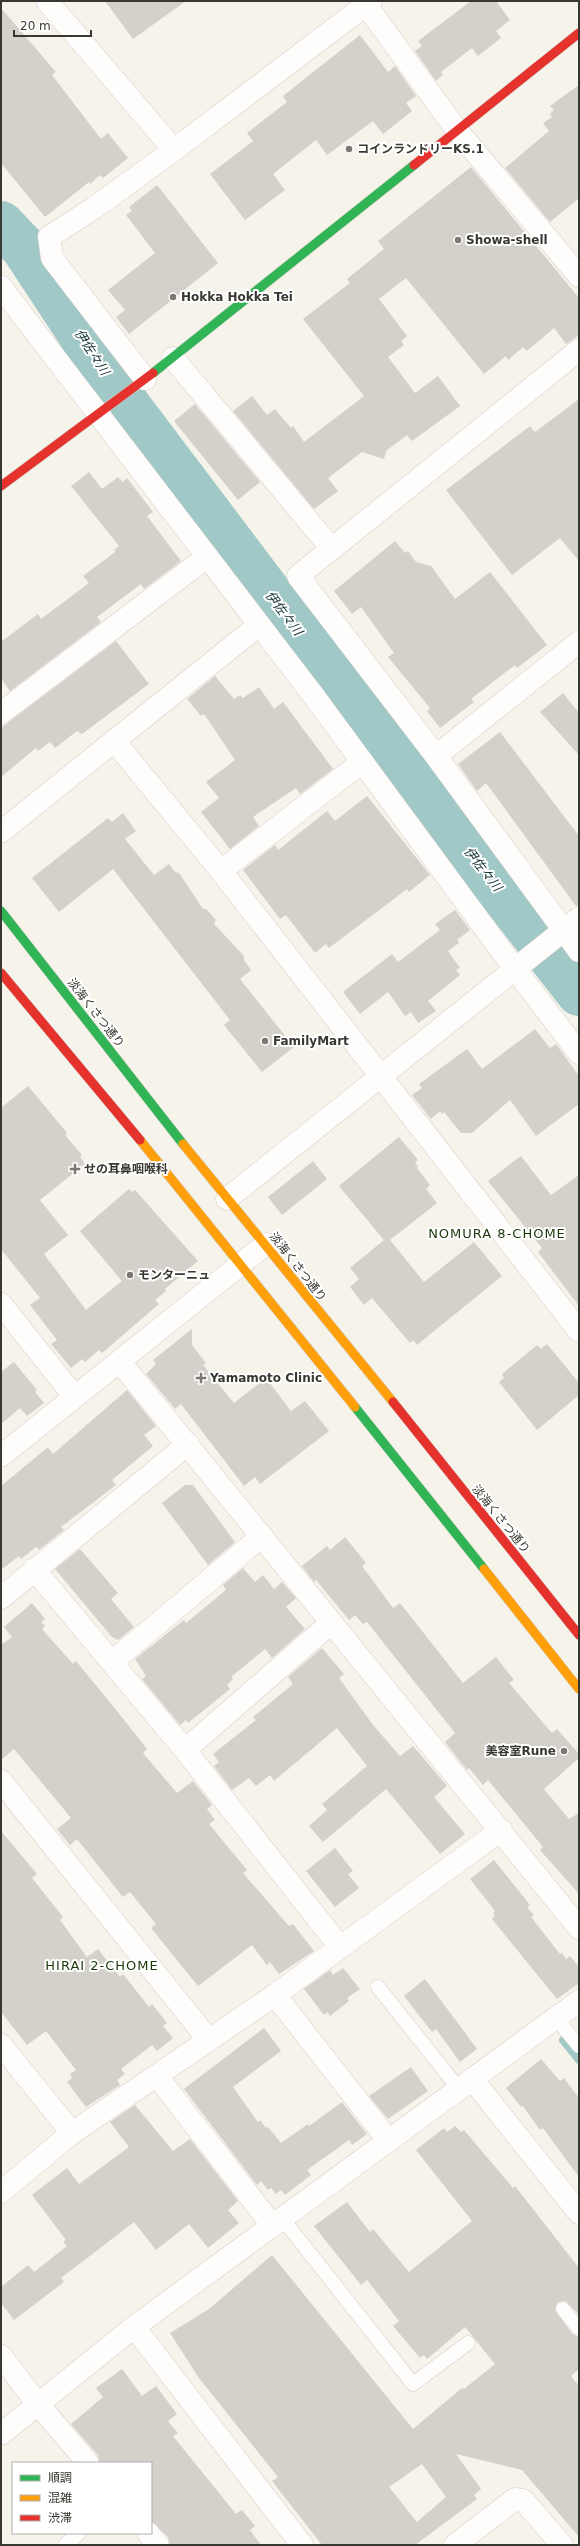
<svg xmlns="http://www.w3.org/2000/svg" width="580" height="2546" viewBox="0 0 580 2546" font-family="'DejaVu Sans','Noto Sans JP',sans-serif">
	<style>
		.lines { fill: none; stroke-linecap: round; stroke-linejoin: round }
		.stream { stroke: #9fc8c6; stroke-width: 8 }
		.river { stroke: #9fc8c6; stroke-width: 46 }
		.building { fill: #d4d0ca; fill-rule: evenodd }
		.lane-casing { stroke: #d2cfc9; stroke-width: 15 }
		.street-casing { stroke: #d2cfc9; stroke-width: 23 }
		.fast-casing { stroke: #d2cfc9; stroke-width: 10 }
		.slow-casing { stroke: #d2cfc9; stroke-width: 10 }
		.jam-casing { stroke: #d2cfc9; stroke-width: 10 }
		.lane { stroke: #fefdfc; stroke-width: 14 }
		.street { stroke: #fefdfc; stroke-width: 22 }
		.fast { stroke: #30b455; stroke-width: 9 }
		.slow { stroke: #ff9f0a; stroke-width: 9 }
		.jam { stroke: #e5322d; stroke-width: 9 }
		.poi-dot { fill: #7b7972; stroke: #fff; stroke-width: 1.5 }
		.labels { text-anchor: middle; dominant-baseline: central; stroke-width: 4; stroke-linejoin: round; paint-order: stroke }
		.poi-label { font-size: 12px; font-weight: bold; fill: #393731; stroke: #fff; text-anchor: start }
		.street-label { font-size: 12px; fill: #393731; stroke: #fff }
		.water-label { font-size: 13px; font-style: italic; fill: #153435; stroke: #fff }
		.neighbourhood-label { font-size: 13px; letter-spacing: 1px; fill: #1b3808; stroke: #fff }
	</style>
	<rect width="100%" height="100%" fill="#f6f3eb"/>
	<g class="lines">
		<path class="stream" d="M 563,2040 L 579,2060"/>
		<path class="river" d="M 1,224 L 24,248 L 128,406 L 282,610 L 579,993"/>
	</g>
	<path class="building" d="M 105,1 L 186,1 L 133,39 Z
		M 471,1 L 496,1 L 510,20 L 496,31 L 501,38 L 478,56 L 472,48 L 441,72 L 443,75 L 436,81 L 415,51 L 422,46 L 418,41 Z
		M 1,8 L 56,72 L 52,75 L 101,139 L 108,133 L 128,158 L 103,178 L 100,175 L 90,184 L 89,182 L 45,217 L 1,163 Z
		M 360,35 L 388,72 L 395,66 L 416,96 L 406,103 L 412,111 L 383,134 L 373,121 L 327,155 L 316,140 L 273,174 L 285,190 L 245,220 L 210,174 L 253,141 L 247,133 L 287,102 L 283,96 Z
		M 579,85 L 579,198 L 550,222 L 505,168 L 549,131 L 543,123 L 552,117 L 550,114 L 554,110 L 550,106 Z
		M 471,167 L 579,298 L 579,335 L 566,344 L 554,328 L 527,351 L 523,347 L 508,360 L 506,356 L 484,374 L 406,278 L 379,299 L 407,336 L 401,341 L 404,345 L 388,357 L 415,393 L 438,376 L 460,406 L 412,441 L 407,435 L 386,451 L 384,459 L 362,452 L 328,478 L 338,491 L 314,509 L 233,411 L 252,396 L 267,415 L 275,409 L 291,428 L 293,426 L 304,442 L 364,396 L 303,319 L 350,283 L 347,279 L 384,249 L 378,241 Z
		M 157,185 L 218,263 L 129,334 L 116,317 L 125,310 L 108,290 L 155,253 L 126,215 L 132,211 L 129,207 Z
		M 579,399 L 579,561 L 560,538 L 512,575 L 446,490 L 530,426 L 535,432 Z
		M 195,404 L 260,482 L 238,500 L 174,421 Z
		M 89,472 L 102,489 L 118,477 L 123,482 L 127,478 L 153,512 L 147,516 L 181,561 L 144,589 L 141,584 L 97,617 L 101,622 L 10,691 L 1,678 L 1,642 L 38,614 L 41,619 L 89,583 L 83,576 L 115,552 L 114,550 L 119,546 L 71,486 Z
		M 395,541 L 405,553 L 408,551 L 416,562 L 431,566 L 455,599 L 490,572 L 547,645 L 517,668 L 515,665 L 471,699 L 474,702 L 440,728 L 427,711 L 430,708 L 388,657 L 394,653 L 361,607 L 352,614 L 334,591 Z
		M 116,641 L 149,684 L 82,734 L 77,731 L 55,748 L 50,742 L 38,751 L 36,748 L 1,777 L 1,728 Z
		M 215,676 L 234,699 L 240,695 L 243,698 L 259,687 L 274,709 L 283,702 L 333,769 L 300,794 L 296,788 L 253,817 L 259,826 L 230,849 L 201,812 L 219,798 L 206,782 L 235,760 L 204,714 L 201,716 L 187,699 Z
		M 563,693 L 579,713 L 579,755 L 540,712 Z
		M 500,732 L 579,836 L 579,906 L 576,906 L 486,783 L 477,791 L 458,764 Z
		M 367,796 L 430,875 L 409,892 L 407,889 L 329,948 L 326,944 L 315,953 L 286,915 L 280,919 L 243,870 L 275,845 L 278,850 L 327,811 L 335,821 Z
		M 123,813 L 136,831 L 125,839 L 154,875 L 169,864 L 175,872 L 179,873 L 203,909 L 206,909 L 216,920 L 214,924 L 244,956 L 244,960 L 251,970 L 240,979 L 294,1047 L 262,1072 L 224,1025 L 230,1020 L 113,869 L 59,912 L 32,878 L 108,818 L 112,822 Z
		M 455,910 L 470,930 L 457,940 L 459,943 L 448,951 L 460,968 L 456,970 L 460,975 L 428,1001 L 436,1011 L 418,1023 L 411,1012 L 405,1016 L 388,992 L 360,1014 L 343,992 L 392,954 L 398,962 L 440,930 L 435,924 Z
		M 535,1029 L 550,1048 L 556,1044 L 579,1076 L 579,1104 L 536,1136 L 510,1100 L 472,1133 L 461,1133 L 444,1112 L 442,1114 L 440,1111 L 431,1119 L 412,1095 L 422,1088 L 419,1084 L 467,1049 L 482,1069 Z
		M 28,1086 L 67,1133 L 65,1135 L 82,1155 L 80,1157 L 85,1164 L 40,1200 L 68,1235 L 44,1254 L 86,1310 L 122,1281 L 80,1231 L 129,1189 L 132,1192 L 135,1190 L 198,1261 L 165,1289 L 166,1291 L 155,1300 L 159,1304 L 102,1353 L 99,1350 L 85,1362 L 82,1359 L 71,1368 L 51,1344 L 57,1340 L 30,1305 L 40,1298 L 1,1249 L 1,1108 Z
		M 399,1137 L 418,1160 L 415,1162 L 418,1167 L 417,1168 L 430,1185 L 426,1189 L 437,1203 L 390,1240 L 424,1282 L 474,1242 L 502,1276 L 417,1345 L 413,1340 L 410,1343 L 372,1298 L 364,1305 L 350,1287 L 359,1279 L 350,1268 L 384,1240 L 339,1186 Z
		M 521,1156 L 551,1195 L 579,1175 L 579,1306 L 538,1252 L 542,1248 L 488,1181 Z
		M 313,1161 L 327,1179 L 282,1215 L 268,1197 Z
		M 192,1329 L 192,1345 L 206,1363 L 203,1365 L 234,1403 L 266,1378 L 291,1411 L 305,1401 L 329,1431 L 260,1484 L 255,1477 L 244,1486 L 181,1404 L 175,1409 L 146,1374 L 156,1364 L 153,1360 Z
		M 547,1344 L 579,1383 L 579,1395 L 537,1430 L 499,1382 L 504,1378 L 502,1374 L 537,1345 L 541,1349 Z
		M 14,1362 L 37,1390 L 35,1392 L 44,1403 L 27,1416 L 20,1408 L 1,1424 L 1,1372 Z
		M 127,1390 L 156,1426 L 144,1435 L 153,1446 L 112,1480 L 116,1485 L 61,1527 L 64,1530 L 39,1550 L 36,1547 L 21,1559 L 19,1556 L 1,1570 L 1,1486 L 48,1447 L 53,1454 Z
		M 185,1485 L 193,1485 L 235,1542 L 208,1565 L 162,1503 Z
		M 345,1537 L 366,1563 L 362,1566 L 393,1608 L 400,1603 L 463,1683 L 496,1657 L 514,1680 L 509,1683 L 552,1733 L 557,1729 L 579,1754 L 579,1758 L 544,1789 L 569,1819 L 579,1813 L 579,1894 L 540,1850 L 543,1847 L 488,1780 L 483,1785 L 469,1768 L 467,1770 L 445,1742 L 455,1733 L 367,1622 L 363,1624 L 355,1615 L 349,1620 L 316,1580 L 314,1582 L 302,1566 L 327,1546 L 330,1550 Z
		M 80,1549 L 118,1593 L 111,1599 L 134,1627 L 118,1640 L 112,1637 L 55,1569 Z
		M 243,1568 L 255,1582 L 263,1575 L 274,1589 L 282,1582 L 296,1598 L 286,1607 L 305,1629 L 272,1658 L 265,1649 L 231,1677 L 233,1679 L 227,1685 L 230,1689 L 188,1723 L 186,1720 L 180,1725 L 142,1679 L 146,1676 L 135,1659 L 184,1620 L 186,1623 L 226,1590 L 223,1585 Z
		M 32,1603 L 45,1619 L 41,1622 L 45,1626 L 42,1629 L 73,1664 L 76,1661 L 117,1711 L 147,1749 L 143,1753 L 177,1793 L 193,1781 L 212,1805 L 207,1809 L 215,1820 L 209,1824 L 247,1870 L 243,1873 L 289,1926 L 293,1924 L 314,1951 L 279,1974 L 270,1962 L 267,1965 L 252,1945 L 198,1986 L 151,1928 L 156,1924 L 130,1892 L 123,1897 L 77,1839 L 70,1845 L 57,1829 L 71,1818 L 14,1749 L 1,1760 L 1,1645 L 12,1637 L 4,1627 Z
		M 322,1648 L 344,1674 L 339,1678 L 373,1725 L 400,1756 L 413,1746 L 447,1786 L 434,1797 L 465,1834 L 440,1854 L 386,1789 L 323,1842 L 309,1826 L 327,1810 L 322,1804 L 367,1766 L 337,1728 L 274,1781 L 270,1775 L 256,1786 L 249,1778 L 232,1790 L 214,1766 L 219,1762 L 213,1754 L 256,1720 L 253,1717 L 293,1684 L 288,1677 Z
		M 1,1831 L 37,1874 L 32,1878 L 63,1917 L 60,1920 L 87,1957 L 98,1949 L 120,1977 L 123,1974 L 149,2007 L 152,2004 L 167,2023 L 163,2026 L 173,2038 L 157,2051 L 152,2045 L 121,2069 L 125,2074 L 117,2080 L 120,2085 L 86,2107 L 67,2082 L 72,2078 L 70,2074 L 76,2070 L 46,2031 L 27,2045 L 1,2012 Z
		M 335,1848 L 353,1871 L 348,1874 L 359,1888 L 335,1907 L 306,1871 Z
		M 494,1860 L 530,1905 L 527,1907 L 534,1915 L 531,1917 L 560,1954 L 562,1953 L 566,1959 L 570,1956 L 579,1967 L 579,1983 L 557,1999 L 492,1919 L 495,1916 L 493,1913 L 495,1911 L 470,1879 Z
		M 343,1968 L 360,1989 L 347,1998 L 349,2001 L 330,2016 L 327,2012 L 324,2015 L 304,1989 L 330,1970 L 333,1975 Z
		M 425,1979 L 477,2049 L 460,2062 L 436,2029 L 432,2032 L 404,1996 Z
		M 264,2028 L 281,2051 L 233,2087 L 258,2122 L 260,2120 L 266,2128 L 268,2127 L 281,2143 L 308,2124 L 309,2126 L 342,2102 L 367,2134 L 352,2145 L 349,2140 L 307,2170 L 311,2175 L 285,2195 L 281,2190 L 276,2194 L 271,2188 L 268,2190 L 261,2181 L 257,2185 L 184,2089 Z
		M 541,2059 L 560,2081 L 564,2078 L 579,2098 L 579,2177 L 543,2128 L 540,2130 L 523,2106 L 521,2107 L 506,2088 Z
		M 411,2067 L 428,2091 L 388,2119 L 369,2096 Z
		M 135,2105 L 173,2151 L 190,2139 L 238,2201 L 228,2210 L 239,2223 L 208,2248 L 189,2224 L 156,2250 L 134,2222 L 61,2278 L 64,2282 L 14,2320 L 1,2303 L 1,2287 L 28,2265 L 34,2272 L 67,2246 L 63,2242 L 66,2240 L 32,2195 L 67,2168 L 79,2184 L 129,2147 L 110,2122 Z
		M 455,2126 L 461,2132 L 464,2130 L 513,2188 L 515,2186 L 579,2268 L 579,2315 L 566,2301 L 558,2302 L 555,2310 L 572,2334 L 579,2337 L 579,2369 L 571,2376 L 579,2386 L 579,2537 L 522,2470 L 456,2454 L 481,2489 L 474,2495 L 477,2499 L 415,2545 L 322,2545 L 272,2481 L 278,2477 L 199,2378 L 170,2333 L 209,2309 L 272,2255 L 413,2429 L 462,2388 L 464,2389 L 495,2364 L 465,2327 L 427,2359 L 424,2355 L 420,2358 L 393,2326 L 399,2321 L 367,2280 L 361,2285 L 314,2226 L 347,2202 L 370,2232 L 373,2229 L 409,2272 L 472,2221 L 416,2150 L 444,2128 L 447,2132 ZM 422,2464 L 446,2497 L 417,2522 L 389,2487 Z
		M 122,2369 L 142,2396 L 156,2386 L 177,2414 L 168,2421 L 178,2433 L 173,2436 L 236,2514 L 242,2510 L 255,2526 L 250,2530 L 261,2545 L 170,2545 L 168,2537 L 151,2521 L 151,2463 L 100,2463 L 98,2455 L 71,2424 L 103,2397 L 96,2388 Z"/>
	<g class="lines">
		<g class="lane-casing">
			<path id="lane" d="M 378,1987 L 459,2089
				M 556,2018 L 579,2046
				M 282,2218 L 413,2384 L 468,2343
				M 563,2309 L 579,2329
				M 65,2545 L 79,2533"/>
		</g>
		<g class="street-casing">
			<path id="street" d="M 47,1 L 174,150
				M 366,5 L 456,129 L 579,276
				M 1,287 L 313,695 L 515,969 L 579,1053
				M 579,350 L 298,576 L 436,756 L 579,951
				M 173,358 L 331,548
				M 145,379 L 52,258 L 49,237 L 94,208 L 174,150 L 371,1
				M 1,713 L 207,557
				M 114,741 L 259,625
				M 436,756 L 579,642
				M 1,832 L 114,741 L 221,871 L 579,1331
				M 221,871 L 362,762
				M 227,1199 L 579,918
				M 1,1304 L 74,1396
				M 120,1362 L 579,1928
				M 1,1456 L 266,1244
				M 34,1569 L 185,1750 L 340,1947
				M 1,1598 L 188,1444
				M 112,1662 L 262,1536
				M 185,1750 L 331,1623
				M 1,1781 L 208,2039
				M 275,1995 L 389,2141
				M 1,2045 L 72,2133
				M 157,2076 L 272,2225
				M 472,2079 L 579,2213
				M 1,2192 L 72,2133 L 275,1995 L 501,1830
				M 134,2327 L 302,2545
				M 1,2356 L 38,2404 L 88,2463
				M 1,2434 L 134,2327 L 579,2001
				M 148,2533 L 158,2545
				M 455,2545 L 515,2499 L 523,2500 L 562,2545"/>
		</g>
		<g class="fast-casing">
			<path id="fast" d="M 153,373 L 414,165
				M 1,911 L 183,1144
				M 355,1407 L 484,1569"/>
		</g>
		<g class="slow-casing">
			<path id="slow" d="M 140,1140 L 355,1407
				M 183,1144 L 393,1402
				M 484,1569 L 579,1689"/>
		</g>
		<g class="jam-casing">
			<path id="jam" d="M 414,165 L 579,33
				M 1,486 L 153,373
				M 1,973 L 140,1140
				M 393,1402 L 579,1635"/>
		</g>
		<use href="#lane" class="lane"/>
		<use href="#street" class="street"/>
		<use href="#fast" class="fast"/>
		<use href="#slow" class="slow"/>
		<use href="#jam" class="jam"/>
	</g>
	<g class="poi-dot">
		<circle cx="349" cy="149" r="4"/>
		<circle cx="458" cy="240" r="4"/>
		<circle cx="173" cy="297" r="4"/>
		<circle cx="265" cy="1041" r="4"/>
		<path d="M73 1163h4v4h4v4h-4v4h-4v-4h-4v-4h4z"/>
		<circle cx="130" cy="1275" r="4"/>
		<path d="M199 1372h4v4h4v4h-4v4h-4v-4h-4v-4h4z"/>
		<circle cx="564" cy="1751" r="4"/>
	</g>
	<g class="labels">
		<g class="poi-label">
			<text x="357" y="149">コインランドリーKS.1</text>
			<text x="466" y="240">Showa-shell</text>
			<text x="181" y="297">Hokka Hokka Tei</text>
			<text x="273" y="1041">FamilyMart</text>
			<text x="84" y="1169">せの耳鼻咽喉科</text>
			<text x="138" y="1275">モンターニュ</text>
			<text x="210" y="1378">Yamamoto Clinic</text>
			<text x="556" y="1751" text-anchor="end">美容室Rune</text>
		</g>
		<g class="street-label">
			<text transform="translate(96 1013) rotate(52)">淡海くさつ通り</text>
			<text transform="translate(298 1267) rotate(52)">淡海くさつ通り</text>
			<text transform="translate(501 1519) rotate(51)">淡海くさつ通り</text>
		</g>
		<g class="water-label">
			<text transform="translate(92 352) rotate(57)">伊佐々川</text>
			<text transform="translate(284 613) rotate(53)">伊佐々川</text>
			<text transform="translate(483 869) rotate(52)">伊佐々川</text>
		</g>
		<g class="neighbourhood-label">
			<text x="497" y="1233">NOMURA 8-CHOME</text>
			<text x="102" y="1965">HIRAI 2-CHOME</text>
		</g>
	</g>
	<rect width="580" height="2546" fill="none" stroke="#393731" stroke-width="4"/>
	<rect x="12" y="2462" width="140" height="72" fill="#ffffff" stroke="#b0afad"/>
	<rect x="20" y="2475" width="20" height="6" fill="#30b455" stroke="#b0afad"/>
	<text x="48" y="2482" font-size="12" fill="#393731">順調</text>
	<rect x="20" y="2495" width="20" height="6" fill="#ff9f0a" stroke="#b0afad"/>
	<text x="48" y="2502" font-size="12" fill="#393731">混雑</text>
	<rect x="20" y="2515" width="20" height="6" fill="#e5322d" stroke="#b0afad"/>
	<text x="48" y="2522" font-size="12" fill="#393731">渋滞</text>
	<path d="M14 30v6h77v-6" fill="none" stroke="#393731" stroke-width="2"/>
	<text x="20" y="30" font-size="12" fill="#393731" stroke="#ffffff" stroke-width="3" paint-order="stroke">20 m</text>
</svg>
